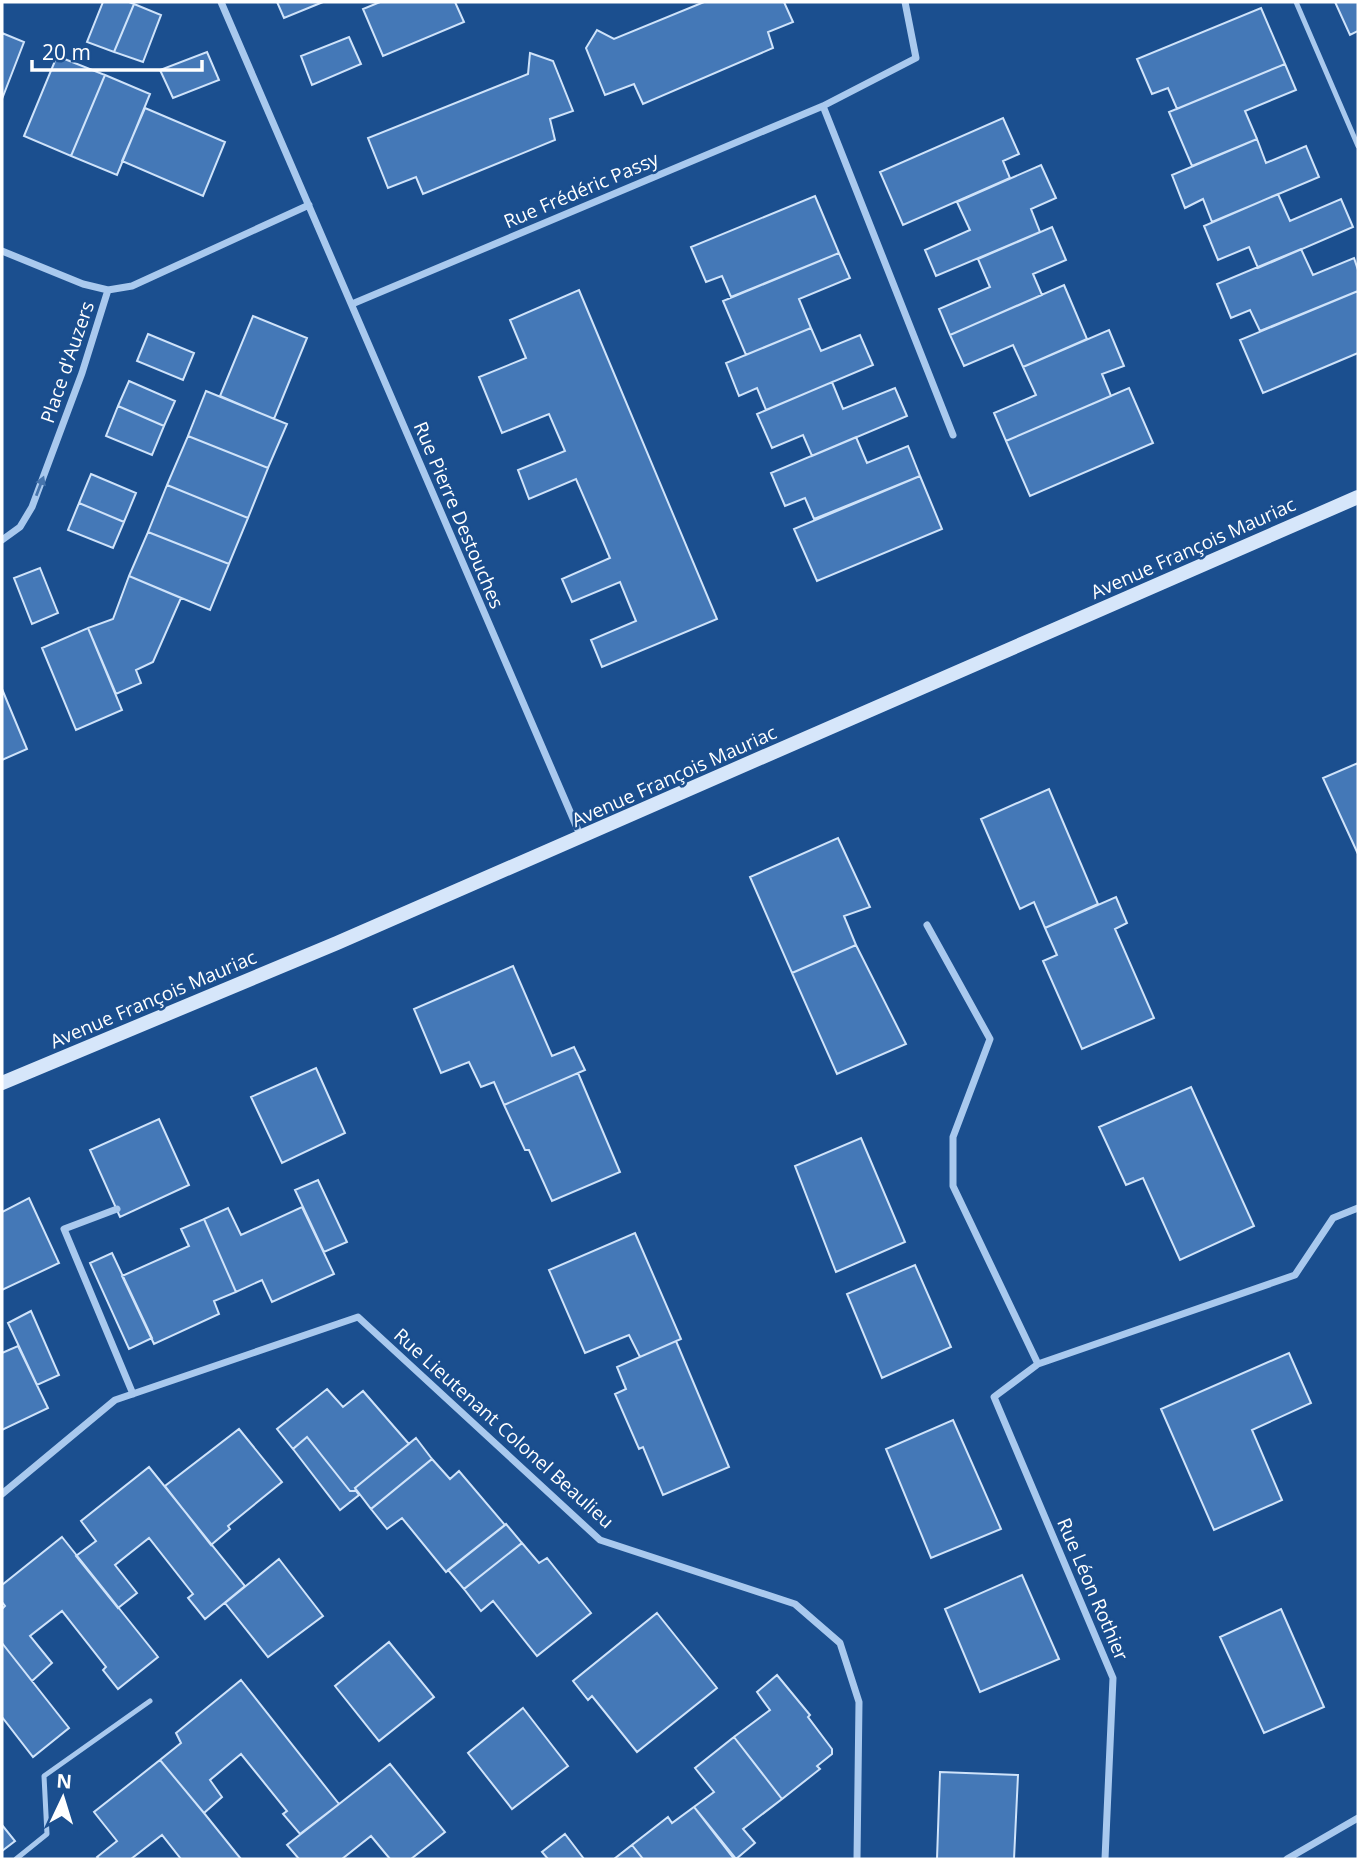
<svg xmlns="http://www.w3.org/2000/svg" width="1360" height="1861" viewBox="0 0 1360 1861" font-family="'Open Sans',sans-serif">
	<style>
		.building { fill: #4478b7; stroke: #cfe3fa; stroke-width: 2 }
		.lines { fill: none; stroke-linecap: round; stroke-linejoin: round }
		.lane { stroke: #a9c9ee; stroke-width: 5 }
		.street { stroke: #a9c9ee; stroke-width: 7 }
		.secondary { stroke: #d6e6fa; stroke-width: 14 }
		.oneway { fill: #4674ac }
		.labels { text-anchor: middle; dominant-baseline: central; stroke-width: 5; stroke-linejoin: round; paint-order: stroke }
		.street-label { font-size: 19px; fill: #fff; stroke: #1b4f8f }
	</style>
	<rect width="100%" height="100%" fill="#1b4f8f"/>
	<path class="building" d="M 103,2 L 129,2 L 134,4 L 114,52 L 87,42 Z
		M 277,2 L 323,2 L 284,18 Z
		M 380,2 L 455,2 L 464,22 L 383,56 L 363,9 Z
		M 704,2 L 784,2 L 793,22 L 768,32 L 773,48 L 643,104 L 634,84 L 605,95 L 586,48 L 597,30 L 614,39 Z
		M 1335,2 L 1358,2 L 1358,31 L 1350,35 Z
		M 134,4 L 161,15 L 143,62 L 114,52 Z
		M 1261,8 L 1285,64 L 1177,109 L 1168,88 L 1152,94 L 1137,59 Z
		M 2,33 L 24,42 L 2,99 Z
		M 349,37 L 361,64 L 312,85 L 301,56 Z
		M 207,52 L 219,80 L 173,98 L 160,70 Z
		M 530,53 L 553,61 L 573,111 L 550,119 L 555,140 L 423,194 L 416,177 L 388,188 L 368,138 L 528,74 Z
		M 57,56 L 105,75 L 71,156 L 24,136 Z
		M 1285,64 L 1296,90 L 1245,111 L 1257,139 L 1192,166 L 1169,112 Z
		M 105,75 L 150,94 L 117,175 L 71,156 Z
		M 145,108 L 225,142 L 203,196 L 122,161 Z
		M 1003,118 L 1019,154 L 1003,161 L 1010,178 L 903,225 L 880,172 Z
		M 1257,139 L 1266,163 L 1306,146 L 1319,177 L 1212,222 L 1203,199 L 1185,208 L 1172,175 Z
		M 1041,165 L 1056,198 L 1031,209 L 1040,232 L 936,276 L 925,250 L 970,230 L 957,202 Z
		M 1278,194 L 1290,221 L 1341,199 L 1353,227 L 1258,268 L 1249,247 L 1218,260 L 1204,226 Z
		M 815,196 L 839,253 L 731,297 L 722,276 L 706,282 L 691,247 Z
		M 1052,227 L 1066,260 L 1033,274 L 1042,295 L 950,335 L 939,309 L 990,287 L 978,259 Z
		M 1301,249 L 1313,275 L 1354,258 L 1358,270 L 1358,291 L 1260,331 L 1250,310 L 1231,318 L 1217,284 Z
		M 839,253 L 850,278 L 799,299 L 811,328 L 746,355 L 723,301 Z
		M 1064,285 L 1087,339 L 1023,367 L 1013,345 L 964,366 L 950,335 Z
		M 579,290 L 717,619 L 602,667 L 591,640 L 636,621 L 620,582 L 572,602 L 562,579 L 610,558 L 602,539 L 576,479 L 529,499 L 518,470 L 565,451 L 549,414 L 502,433 L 479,377 L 526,358 L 510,320 Z
		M 1358,291 L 1358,353 L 1263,393 L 1240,340 Z
		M 253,316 L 307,338 L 274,419 L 220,396 Z
		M 811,328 L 821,351 L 860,335 L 873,365 L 766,410 L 757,388 L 739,396 L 726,363 Z
		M 1109,330 L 1124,366 L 1102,374 L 1111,396 L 1006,441 L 994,413 L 1036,395 L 1023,367 Z
		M 148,334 L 194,353 L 183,380 L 137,361 Z
		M 129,381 L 175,401 L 164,426 L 118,406 Z
		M 832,382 L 843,409 L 895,388 L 907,416 L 812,456 L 803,435 L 772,448 L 757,414 Z
		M 1129,388 L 1153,443 L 1030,496 L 1006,441 Z
		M 206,391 L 287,424 L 268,468 L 188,436 Z
		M 118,406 L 164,426 L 152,455 L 106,436 Z
		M 188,436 L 268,468 L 248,518 L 167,485 Z
		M 856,437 L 867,463 L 908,446 L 920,476 L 814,519 L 805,498 L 785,506 L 771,473 Z
		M 91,474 L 136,493 L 124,522 L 79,503 Z
		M 920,476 L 942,529 L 817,581 L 794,529 Z
		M 167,485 L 248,518 L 229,564 L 148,532 Z
		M 79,503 L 124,522 L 113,548 L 68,530 Z
		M 148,532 L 229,564 L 210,610 L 129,576 Z
		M 40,568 L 58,613 L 32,624 L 14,578 Z
		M 129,576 L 181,598 L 153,662 L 136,670 L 141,683 L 116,694 L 88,628 L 113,619 Z
		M 88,628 L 122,710 L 76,730 L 42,648 Z
		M 2,689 L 27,749 L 2,760 Z
		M 1358,763 L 1358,854 L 1323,778 Z
		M 1049,789 L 1098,904 L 1045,928 L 1034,902 L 1020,909 L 981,819 Z
		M 838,838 L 870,907 L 844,916 L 856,945 L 792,973 L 750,877 Z
		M 1116,897 L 1127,923 L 1115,929 L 1154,1018 L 1082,1049 L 1043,961 L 1057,955 L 1045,928 Z
		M 856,945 L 906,1044 L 837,1074 L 792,973 Z
		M 513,966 L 552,1056 L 574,1047 L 585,1070 L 504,1105 L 494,1082 L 481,1087 L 469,1062 L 441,1073 L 414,1009 Z
		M 316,1068 L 345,1133 L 282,1163 L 251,1097 Z
		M 578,1073 L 620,1172 L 552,1201 L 529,1150 L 525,1150 L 504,1105 Z
		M 1191,1087 L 1254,1226 L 1180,1260 L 1143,1178 L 1126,1185 L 1099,1127 Z
		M 159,1119 L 189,1185 L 120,1217 L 90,1150 Z
		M 861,1138 L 905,1242 L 836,1272 L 795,1166 Z
		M 318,1180 L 347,1242 L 324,1252 L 295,1190 Z
		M 29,1198 L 59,1263 L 2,1290 L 2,1212 Z
		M 302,1207 L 334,1274 L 272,1302 L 262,1280 L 236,1292 L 204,1219 L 228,1208 L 241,1235 Z
		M 204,1219 L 236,1292 L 214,1301 L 219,1314 L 154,1344 L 122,1276 L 189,1246 L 181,1229 Z
		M 635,1233 L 681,1339 L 640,1357 L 629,1335 L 585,1353 L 549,1270 Z
		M 112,1253 L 152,1338 L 129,1349 L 90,1263 Z
		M 915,1265 L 951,1347 L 882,1378 L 847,1294 Z
		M 31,1311 L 59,1375 L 37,1385 L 8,1323 Z
		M 676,1341 L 729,1467 L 663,1495 L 643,1447 L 639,1449 L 615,1394 L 626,1389 L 617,1367 Z
		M 18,1346 L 48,1408 L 2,1430 L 2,1353 Z
		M 1289,1353 L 1311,1403 L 1252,1430 L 1282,1500 L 1214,1530 L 1161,1409 Z
		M 327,1389 L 343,1407 L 363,1391 L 409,1444 L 355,1488 L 356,1491 L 350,1491 L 307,1437 L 293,1449 L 277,1429 Z
		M 953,1420 L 1001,1529 L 931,1558 L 886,1449 Z
		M 239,1429 L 282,1482 L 228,1526 L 230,1529 L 211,1545 L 165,1486 Z
		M 307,1437 L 350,1491 L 356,1491 L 359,1495 L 340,1510 L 293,1449 Z
		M 416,1438 L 432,1459 L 371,1509 L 355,1488 Z
		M 432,1459 L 450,1479 L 459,1471 L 505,1525 L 446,1572 L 402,1518 L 387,1529 L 371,1509 Z
		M 149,1467 L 245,1586 L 205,1619 L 188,1598 L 193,1594 L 149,1538 L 115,1565 L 137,1593 L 118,1608 L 76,1556 L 96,1541 L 81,1521 Z
		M 506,1524 L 522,1543 L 464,1589 L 448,1570 Z
		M 62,1537 L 158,1657 L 118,1689 L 103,1670 L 106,1667 L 62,1611 L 30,1636 L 52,1663 L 32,1681 L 2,1643 L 2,1609 L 5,1606 L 2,1602 L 2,1585 Z
		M 522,1543 L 539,1563 L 547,1558 L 591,1613 L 537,1656 L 493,1601 L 481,1611 L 464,1589 Z
		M 279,1559 L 323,1616 L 268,1657 L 225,1603 Z
		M 1022,1575 L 1059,1659 L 980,1692 L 945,1609 Z
		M 1281,1609 L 1324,1707 L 1264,1733 L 1220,1637 Z
		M 657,1613 L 717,1688 L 637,1752 L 592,1696 L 588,1700 L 573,1681 Z
		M 389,1642 L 434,1697 L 379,1741 L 335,1686 Z
		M 2,1643 L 69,1728 L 33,1757 L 2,1717 Z
		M 777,1675 L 810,1715 L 808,1717 L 832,1749 L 832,1754 L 817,1766 L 820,1769 L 782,1799 L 734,1737 L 770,1710 L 757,1692 Z
		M 241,1680 L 339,1804 L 300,1834 L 283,1814 L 287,1811 L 241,1754 L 210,1780 L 222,1797 L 204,1813 L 160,1760 L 181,1743 L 176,1733 Z
		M 523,1708 L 568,1766 L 512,1809 L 468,1753 Z
		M 734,1737 L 782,1799 L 743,1829 L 755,1843 L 736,1859 L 694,1807 L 714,1792 L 695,1768 Z
		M 160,1760 L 204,1813 L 241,1859 L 181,1859 L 162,1835 L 131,1859 L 99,1859 L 97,1857 L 117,1841 L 94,1812 Z
		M 390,1764 L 445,1832 L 411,1859 L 390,1859 L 371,1836 L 342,1859 L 299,1859 L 287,1845 Z
		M 940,1772 L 1018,1775 L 1014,1859 L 937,1859 Z
		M 694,1807 L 734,1859 L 643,1859 L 632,1845 L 668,1817 L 672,1823 Z
		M 2,1825 L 15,1841 L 2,1851 Z
		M 565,1834 L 584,1859 L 548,1859 L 542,1852 Z
		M 632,1845 L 643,1859 L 614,1859 Z"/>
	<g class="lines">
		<path class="lane" d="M 1296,2 L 1358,146
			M 16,1859 L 47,1834 L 44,1776 L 150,1701"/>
		<path class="street" d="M 221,2 L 581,837
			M 823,106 L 953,435
			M 2,251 L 83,284 L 108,290 L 132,286 L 309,205
			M 352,304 L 823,106 L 916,58 L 905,2
			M 2,540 L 20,527 L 32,507 L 82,373 L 108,290
			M 927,925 L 990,1039 L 953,1137 L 953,1186 L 1038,1364
			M 117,1209 L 64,1229 L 133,1394
			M 2,1494 L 115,1400 L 358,1317 L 600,1540 L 795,1604 L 840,1643 L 859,1702 L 857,1859
			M 1105,1859 L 1113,1678 L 994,1397 L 1038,1364 L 1295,1275 L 1333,1218 L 1358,1208
			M 1287,1859 L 1358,1818"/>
		<path class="secondary" d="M 2,1083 L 337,943 L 1358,497"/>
	</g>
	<defs><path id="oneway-solid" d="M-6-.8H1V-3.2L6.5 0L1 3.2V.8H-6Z" transform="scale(1.75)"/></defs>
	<use class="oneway" href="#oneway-solid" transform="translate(40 486) rotate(-69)"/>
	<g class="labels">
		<g class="street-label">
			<text transform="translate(581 190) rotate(-23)">Rue Frédéric Passy</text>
			<text transform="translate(67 362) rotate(-71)">Place d'Auzers</text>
			<text transform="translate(459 515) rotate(67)">Rue Pierre Destouches</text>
			<text transform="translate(1193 548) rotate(-24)">Avenue François Mauriac</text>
			<text transform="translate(674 776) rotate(-24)">Avenue François Mauriac</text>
			<text transform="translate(153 999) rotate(-23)">Avenue François Mauriac</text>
			<text transform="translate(504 1428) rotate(42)">Rue Lieutenant Colonel Beaulieu</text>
			<text transform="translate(1093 1589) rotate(67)">Rue Léon Rothier</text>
		</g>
	</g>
	<rect width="1360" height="1861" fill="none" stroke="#ffffff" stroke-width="7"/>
	<g transform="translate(63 1798) rotate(4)" stroke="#1b4f8f" stroke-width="5" paint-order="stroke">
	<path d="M0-5L12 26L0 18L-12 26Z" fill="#ffffff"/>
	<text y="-10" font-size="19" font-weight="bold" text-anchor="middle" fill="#ffffff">N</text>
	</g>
	<path d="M32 60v10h170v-10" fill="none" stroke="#ffffff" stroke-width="3.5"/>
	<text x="42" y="60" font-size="21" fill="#ffffff" stroke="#1b4f8f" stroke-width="5" paint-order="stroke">20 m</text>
</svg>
